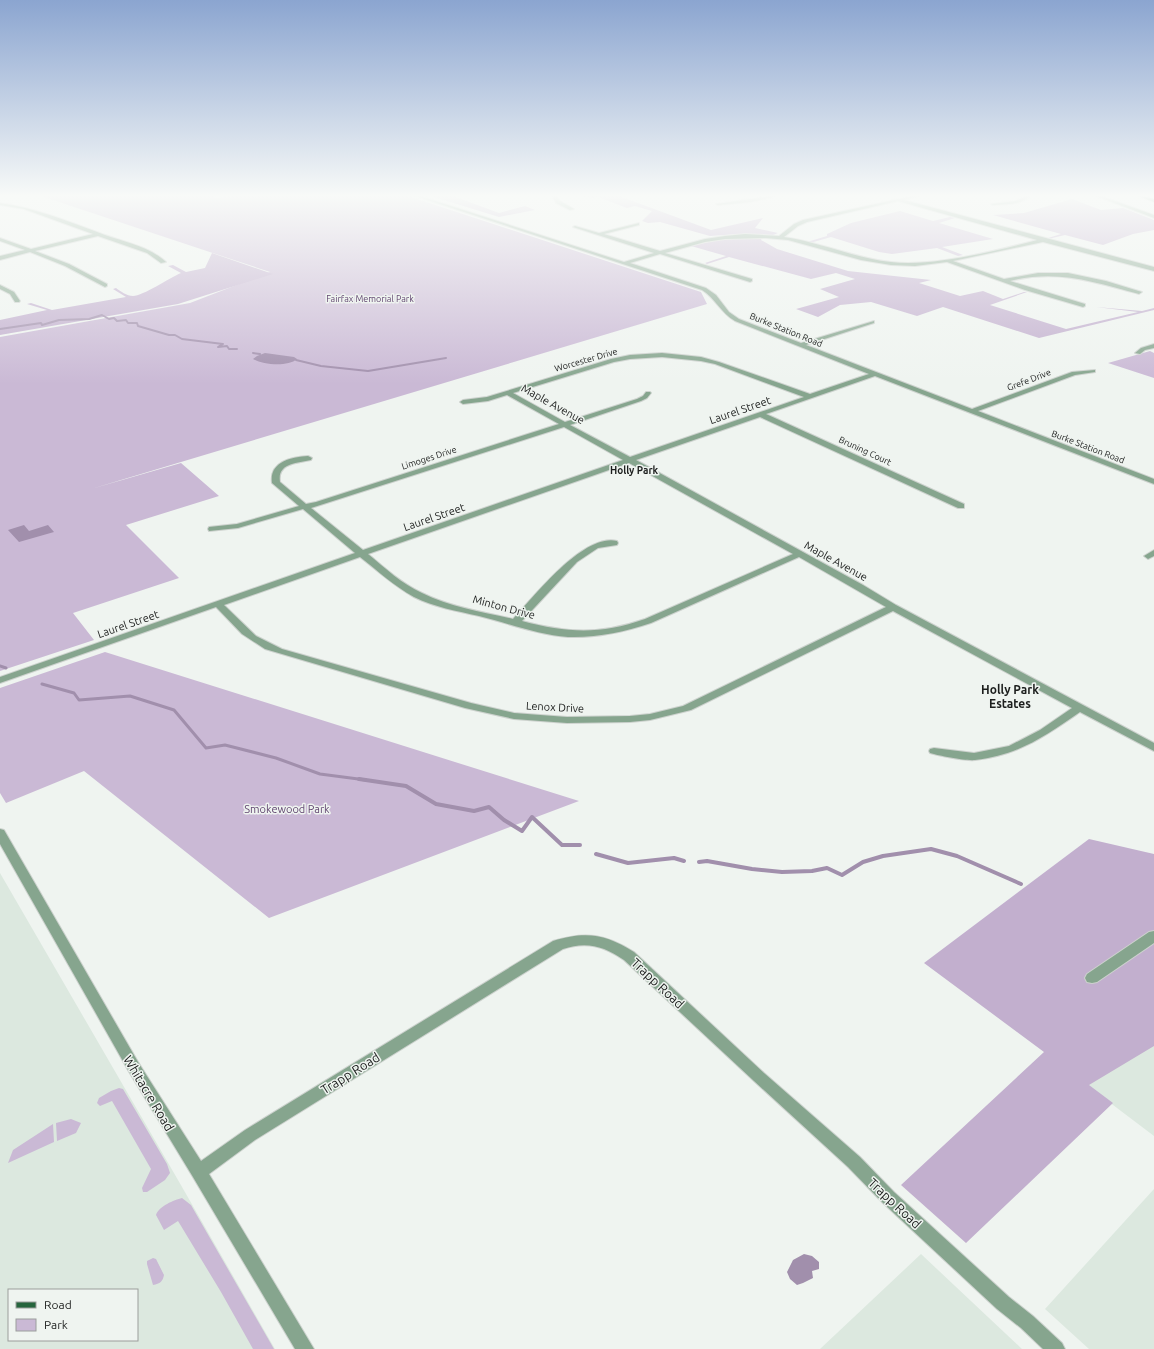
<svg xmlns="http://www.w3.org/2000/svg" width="1154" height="1349" viewBox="0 0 1154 1349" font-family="Ubuntu,sans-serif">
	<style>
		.built { fill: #dce8df; fill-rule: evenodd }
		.green { fill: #cab9d5 }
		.forest { fill: #c2afce }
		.water { fill: #a18fac }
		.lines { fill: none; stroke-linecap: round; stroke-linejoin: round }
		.stream-far2 { stroke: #a18fac; stroke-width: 2 }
		.stream-far1 { stroke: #a18fac; stroke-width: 3 }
		.stream { stroke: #a18fac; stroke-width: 4 }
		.minor-casing { stroke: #cdd2ce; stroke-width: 2 }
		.major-casing { stroke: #cdd2ce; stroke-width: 2 }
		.minor { fill: #86a58e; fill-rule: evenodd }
		.major { fill: #26653d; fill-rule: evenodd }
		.labels { text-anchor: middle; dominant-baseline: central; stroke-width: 3; stroke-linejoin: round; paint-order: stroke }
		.far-park-label { font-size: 9px; fill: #60446f; stroke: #eff4f0 }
		.far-street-label { font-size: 9px; fill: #1c1e1d; stroke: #eff4f0 }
		.far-neighbourhood-label { font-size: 10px; font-weight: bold; fill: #1c1e1d; stroke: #eff4f0 }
		.street-label { font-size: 11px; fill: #1c1e1d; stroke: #eff4f0 }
		.park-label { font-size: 11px; fill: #60446f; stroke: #eff4f0 }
		.neighbourhood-label { font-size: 12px; font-weight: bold; fill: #1c1e1d; stroke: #eff4f0 }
		.near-street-label { font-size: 13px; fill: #1c1e1d; stroke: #eff4f0 }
	</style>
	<rect width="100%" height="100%" fill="#eff4f0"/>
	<path class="built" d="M 0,873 L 178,1180 L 275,1349 L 0,1349 ZM 9,1290 L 137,1290 L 137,1340 L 9,1340 Z
		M 1154,1041 L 1154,1136 L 1084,1083 Z
		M 1154,1189 L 1154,1349 L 1089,1349 L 1045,1309 Z
		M 921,1254 L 1022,1349 L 820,1349 Z"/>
	<path class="green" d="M 41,196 L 212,196 L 214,198 L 233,196 L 408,196 L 701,292 L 707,304 L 91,489 L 181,463 L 219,496 L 126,525 L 179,578 L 73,613 L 94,640 L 0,671 L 0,337 L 190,303 L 270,272 Z
		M 900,211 L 933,221 L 950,217 L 955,218 L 939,223 L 993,239 L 942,247 L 963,255 L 958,256 L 937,248 L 892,254 L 879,252 L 831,237 L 810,243 L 807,242 L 827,236 L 827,234 L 851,223 Z
		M 1150,351 L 1154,353 L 1154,378 L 1108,363 Z
		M 105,652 L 579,801 L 269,918 L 84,771 L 6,803 L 0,793 L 0,688 Z
		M 119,1088 L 123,1089 L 167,1164 L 170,1173 L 165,1180 L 147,1192 L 143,1192 L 142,1188 L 151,1169 L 112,1101 L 100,1106 L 97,1103 L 99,1098 L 111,1091 Z
		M 71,1119 L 81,1123 L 76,1133 L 57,1141 L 56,1123 Z
		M 53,1124 L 54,1142 L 8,1163 L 13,1150 Z
		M 182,1198 L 191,1205 L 195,1212 L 274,1349 L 253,1349 L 221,1292 L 178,1221 L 164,1230 L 156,1215 C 159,1206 174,1200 182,1198 Z
		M 153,1258 L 156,1259 L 164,1275 C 163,1281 160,1284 153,1285 L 147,1264 L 147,1261 Z"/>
	<path class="forest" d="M 431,196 L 453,196 L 499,213 L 525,206 L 535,210 L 499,217 Z
		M 583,196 L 619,196 L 711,230 L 763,218 L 755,228 L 778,233 L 773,235 L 738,234 L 710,236 L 660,222 L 648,223 L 642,221 L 652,211 L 635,206 L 627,208 L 598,197 L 592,198 Z
		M 1072,199 L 1101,210 L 1123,208 L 1154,220 L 1154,230 L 1133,234 L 1103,245 L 1065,235 L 1048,239 L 1045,239 L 1061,234 L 993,215 L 1024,213 Z
		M 762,238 L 761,240 L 777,249 L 848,271 L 931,280 L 919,283 L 960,296 L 983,291 L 1003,299 L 1024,292 L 1027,292 L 990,305 L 1066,329 L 1138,312 L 1096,307 L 1142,311 L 1154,308 L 1154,310 L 1039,338 L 943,307 L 917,316 L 871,302 L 840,305 L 818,317 L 796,309 L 839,297 L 820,289 L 855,279 L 836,273 L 811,279 L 729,257 L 707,264 L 705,263 L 726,256 L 691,246 L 722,239 Z
		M 212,253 L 273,274 L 178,304 L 0,335 L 0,320 L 47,310 L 27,304 L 31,303 L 52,310 L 126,297 L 113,289 L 116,288 C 120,291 127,296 133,296 C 143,296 169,278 181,273 L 168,266 L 173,265 L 186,272 L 205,268 Z
		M 1089,839 L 1154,854 L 1154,1046 L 1089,1085 L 1113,1103 L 966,1243 L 901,1185 L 1044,1052 L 924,963 Z"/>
	<path class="water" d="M 265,353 L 294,357 L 297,359 C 288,367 263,365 253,359 L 257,356 Z
		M 24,525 L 29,531 L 48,525 L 54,532 L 19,542 L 8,530 Z
		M 804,1254 L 812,1256 L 819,1262 L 819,1269 L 812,1271 L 813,1278 L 803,1283 L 797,1285 L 790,1279 L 787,1272 L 793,1260 Z"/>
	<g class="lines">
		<path class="stream-far2" d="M 0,329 L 41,323 L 42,325 L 59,320 L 89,319 L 102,315 L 109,319 L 114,318 L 117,321 L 126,320 L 128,323 L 137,323 L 138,326 L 169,335 L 175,335 L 182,339 L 223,344 L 218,347 L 227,346 L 229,349 L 237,349
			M 253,353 L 260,354
			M 296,360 L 321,366 L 368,371 L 446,358"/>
		<path class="stream-far1" d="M 0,666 L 6,668
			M 42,684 L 74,693 L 79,700 L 130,696 L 174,710 L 206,748 L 225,745 L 276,758 L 320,774 L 366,780"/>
		<path class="stream" d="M 359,779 L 406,786 L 436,804 L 474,811 L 489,807 L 504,820 L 522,831 L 532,817 L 562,845 L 580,845
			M 596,854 L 628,863 L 674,858 L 684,861
			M 699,862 L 707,861 L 752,869 L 782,872 L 812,871 L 827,868 L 842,875 L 863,862 L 883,856 L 931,849 L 957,856 L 1021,884"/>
		<g class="minor-casing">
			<path id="minor" d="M 415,196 L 420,196 L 624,262 L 654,253 L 573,227 L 575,226 L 599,233 L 639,223 L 639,225 L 604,234 L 660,251 L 705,239 L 725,236 L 745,234 L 779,236 L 794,224 L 803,220 L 912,196 L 918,196 L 904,200 L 1154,267 L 1154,271 L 1043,242 L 953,261 L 1004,279 L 1038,273 L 1068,273 L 1106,281 L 1142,292 L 1139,294 C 1093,282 1058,269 1010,281 L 1085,304 L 1085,306 L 1083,307 L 1025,290 L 947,262 L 915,266 L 891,265 L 861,260 L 788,240 L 766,238 L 725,239 L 705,242 L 665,253 L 752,279 L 752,281 L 750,282 L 660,254 L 630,263 L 706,288 L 716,295 L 729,312 L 739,319 L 801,343 L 874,321 L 874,323 L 806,345 L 972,409 L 1072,372 L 1095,370 L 1095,372 L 1075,375 L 978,411 L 1154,479 L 1154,484 L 875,376 L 766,414 L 964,504 L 964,508 L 958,508 L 760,417 L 636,460 L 863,585 L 896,605 L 1154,743 L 1154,751 L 1080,712 C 1045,736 1019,755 975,760 C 966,761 940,756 930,753 L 929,751 L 930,749 L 934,748 L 974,753 L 1009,746 L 1040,730 L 1072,708 L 893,611 L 691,710 L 650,720 L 630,722 L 567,723 L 514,719 L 465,708 L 265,649 L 242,634 L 216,607 L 0,683 L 0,677 L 355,553 L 303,509 L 238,528 L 209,531 L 208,529 L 209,527 L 237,524 L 299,506 L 272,483 C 269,462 291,457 308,456 L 312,458 L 311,460 C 297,463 277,463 280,482 L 306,504 L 316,502 L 559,424 L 507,395 L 488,401 L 463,404 L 460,402 L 463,400 L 487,397 L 611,359 L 630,355 L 662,353 L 701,357 L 719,362 L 810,394 L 869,374 L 735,321 C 721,313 715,298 702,290 ZM 898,201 L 1037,240 C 995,251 933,267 891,262 C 854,258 820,242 784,237 L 798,226 L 807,222 ZM 662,357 L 701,361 L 715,364 L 804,397 L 630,457 L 570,425 L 641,401 L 647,398 L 651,393 L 650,392 L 646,392 L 643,396 L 637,399 L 565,422 L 513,393 L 614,362 L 630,359 ZM 564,427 L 623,460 L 363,550 L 311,508 ZM 629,463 L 793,554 L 645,619 C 599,635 568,633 522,621 L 577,562 L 598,548 L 617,545 L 618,543 L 617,541 C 583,533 534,597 513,619 C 483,612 450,607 422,593 C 402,584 385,568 368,554 ZM 360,557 C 378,571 394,586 414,597 C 434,607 457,611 479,616 C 507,623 539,635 568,637 C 596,638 624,632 651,623 L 799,557 L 886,607 L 683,706 L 650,714 L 630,716 L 567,717 L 514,713 L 471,703 L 282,649 L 256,636 L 224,605 Z
				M 552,196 L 556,196 L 560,201 L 574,209 L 570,210 L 556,203 Z
				M 770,196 L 777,196 L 751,202 L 718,205 L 716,204 Z
				M 1026,196 L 1030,196 C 1021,205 1006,204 993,205 L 991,204 L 1016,201 Z
				M 1096,196 L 1101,196 L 1154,215 L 1154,218 Z
				M 0,203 C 36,208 70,222 105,235 C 125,242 150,247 166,262 L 161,263 L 147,253 L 98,236 L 35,251 L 69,264 L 107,284 L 107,286 L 105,287 L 65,266 L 30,252 L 0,260 L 0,256 L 25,250 L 0,241 L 0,238 L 31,249 L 93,234 L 24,209 L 0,205 Z
				M 0,285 L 14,292 L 20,301 L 19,302 L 15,302 L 10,294 L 0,289 Z
				M 1154,344 L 1154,348 L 1145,350 L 1140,354 L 1135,353 L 1141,348 Z
				M 1154,550 L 1154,556 L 1148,559 L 1144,556 Z
				M 0,829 L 4,830 L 138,1062 L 201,1161 L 245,1130 L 553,941 C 586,931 605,934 634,952 L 764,1073 L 860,1157 L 894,1192 L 1009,1297 L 1033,1316 L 1062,1343 L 1065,1349 L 1043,1349 L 1021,1328 L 997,1309 L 882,1202 L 848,1167 L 754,1081 L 624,960 C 604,946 586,941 563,949 L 255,1140 L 209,1174 L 314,1349 L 295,1349 L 193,1177 L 128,1070 L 0,844 Z
				M 1154,931 L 1154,943 L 1097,982 L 1092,983 L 1087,982 L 1085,978 L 1087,974 L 1149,932 Z"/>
		</g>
		<g class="major-casing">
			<path id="major" d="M 1138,196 L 1143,196 L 1154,199 L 1154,202 Z"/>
		</g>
		<use href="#minor" class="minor"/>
		<use href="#major" class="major"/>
	</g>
	<linearGradient id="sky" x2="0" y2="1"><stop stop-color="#8ba5d0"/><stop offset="0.51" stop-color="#f8faf8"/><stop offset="1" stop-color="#f8faf8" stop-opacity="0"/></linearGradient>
	<rect width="1154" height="384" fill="url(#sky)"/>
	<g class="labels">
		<g class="far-park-label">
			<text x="370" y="299">Fairfax Memorial Park</text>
		</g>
		<g class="far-street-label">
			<text transform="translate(786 330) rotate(22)">Burke Station Road</text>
			<text transform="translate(586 360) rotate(-16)">Worcester Drive</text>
			<text transform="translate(1029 380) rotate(-21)">Grefe Drive</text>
			<text transform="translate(1088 447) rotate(21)">Burke Station Road</text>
			<text transform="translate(865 451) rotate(25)">Bruning Court</text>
			<text transform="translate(429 458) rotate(-18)">Limoges Drive</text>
		</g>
		<g class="far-neighbourhood-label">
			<text x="634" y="470">Holly Park</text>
		</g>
		<g class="street-label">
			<text transform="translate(553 404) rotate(29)">Maple Avenue</text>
			<text transform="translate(740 410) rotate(-19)">Laurel Street</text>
			<text transform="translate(434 517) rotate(-19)">Laurel Street</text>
			<text transform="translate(836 561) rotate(29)">Maple Avenue</text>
			<text transform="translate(504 607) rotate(15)">Minton Drive</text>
			<text transform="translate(128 624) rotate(-19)">Laurel Street</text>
			<text transform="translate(555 707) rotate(3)">Lenox Drive</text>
		</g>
		<g class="park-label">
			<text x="287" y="809">Smokewood Park</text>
		</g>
		<g class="neighbourhood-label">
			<text x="1010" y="689">Holly Park<tspan x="1010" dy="14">Estates</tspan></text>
		</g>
		<g class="near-street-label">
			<text transform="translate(658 983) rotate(43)">Trapp Road</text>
			<text transform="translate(350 1073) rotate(-32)">Trapp Road</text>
			<text transform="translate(149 1093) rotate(59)">Whitacre Road</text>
			<text transform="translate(895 1203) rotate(43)">Trapp Road</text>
		</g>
	</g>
	<rect x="8" y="1289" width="130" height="52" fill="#eff4f0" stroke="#9b9e9c"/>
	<rect x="16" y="1302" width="20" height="6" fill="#26653d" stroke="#9b9e9c"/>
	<text x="44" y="1309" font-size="12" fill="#1c1e1d">Road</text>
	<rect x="16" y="1319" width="20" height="12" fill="#cab9d5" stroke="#9b9e9c"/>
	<text x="44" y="1329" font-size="12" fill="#1c1e1d">Park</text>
</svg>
